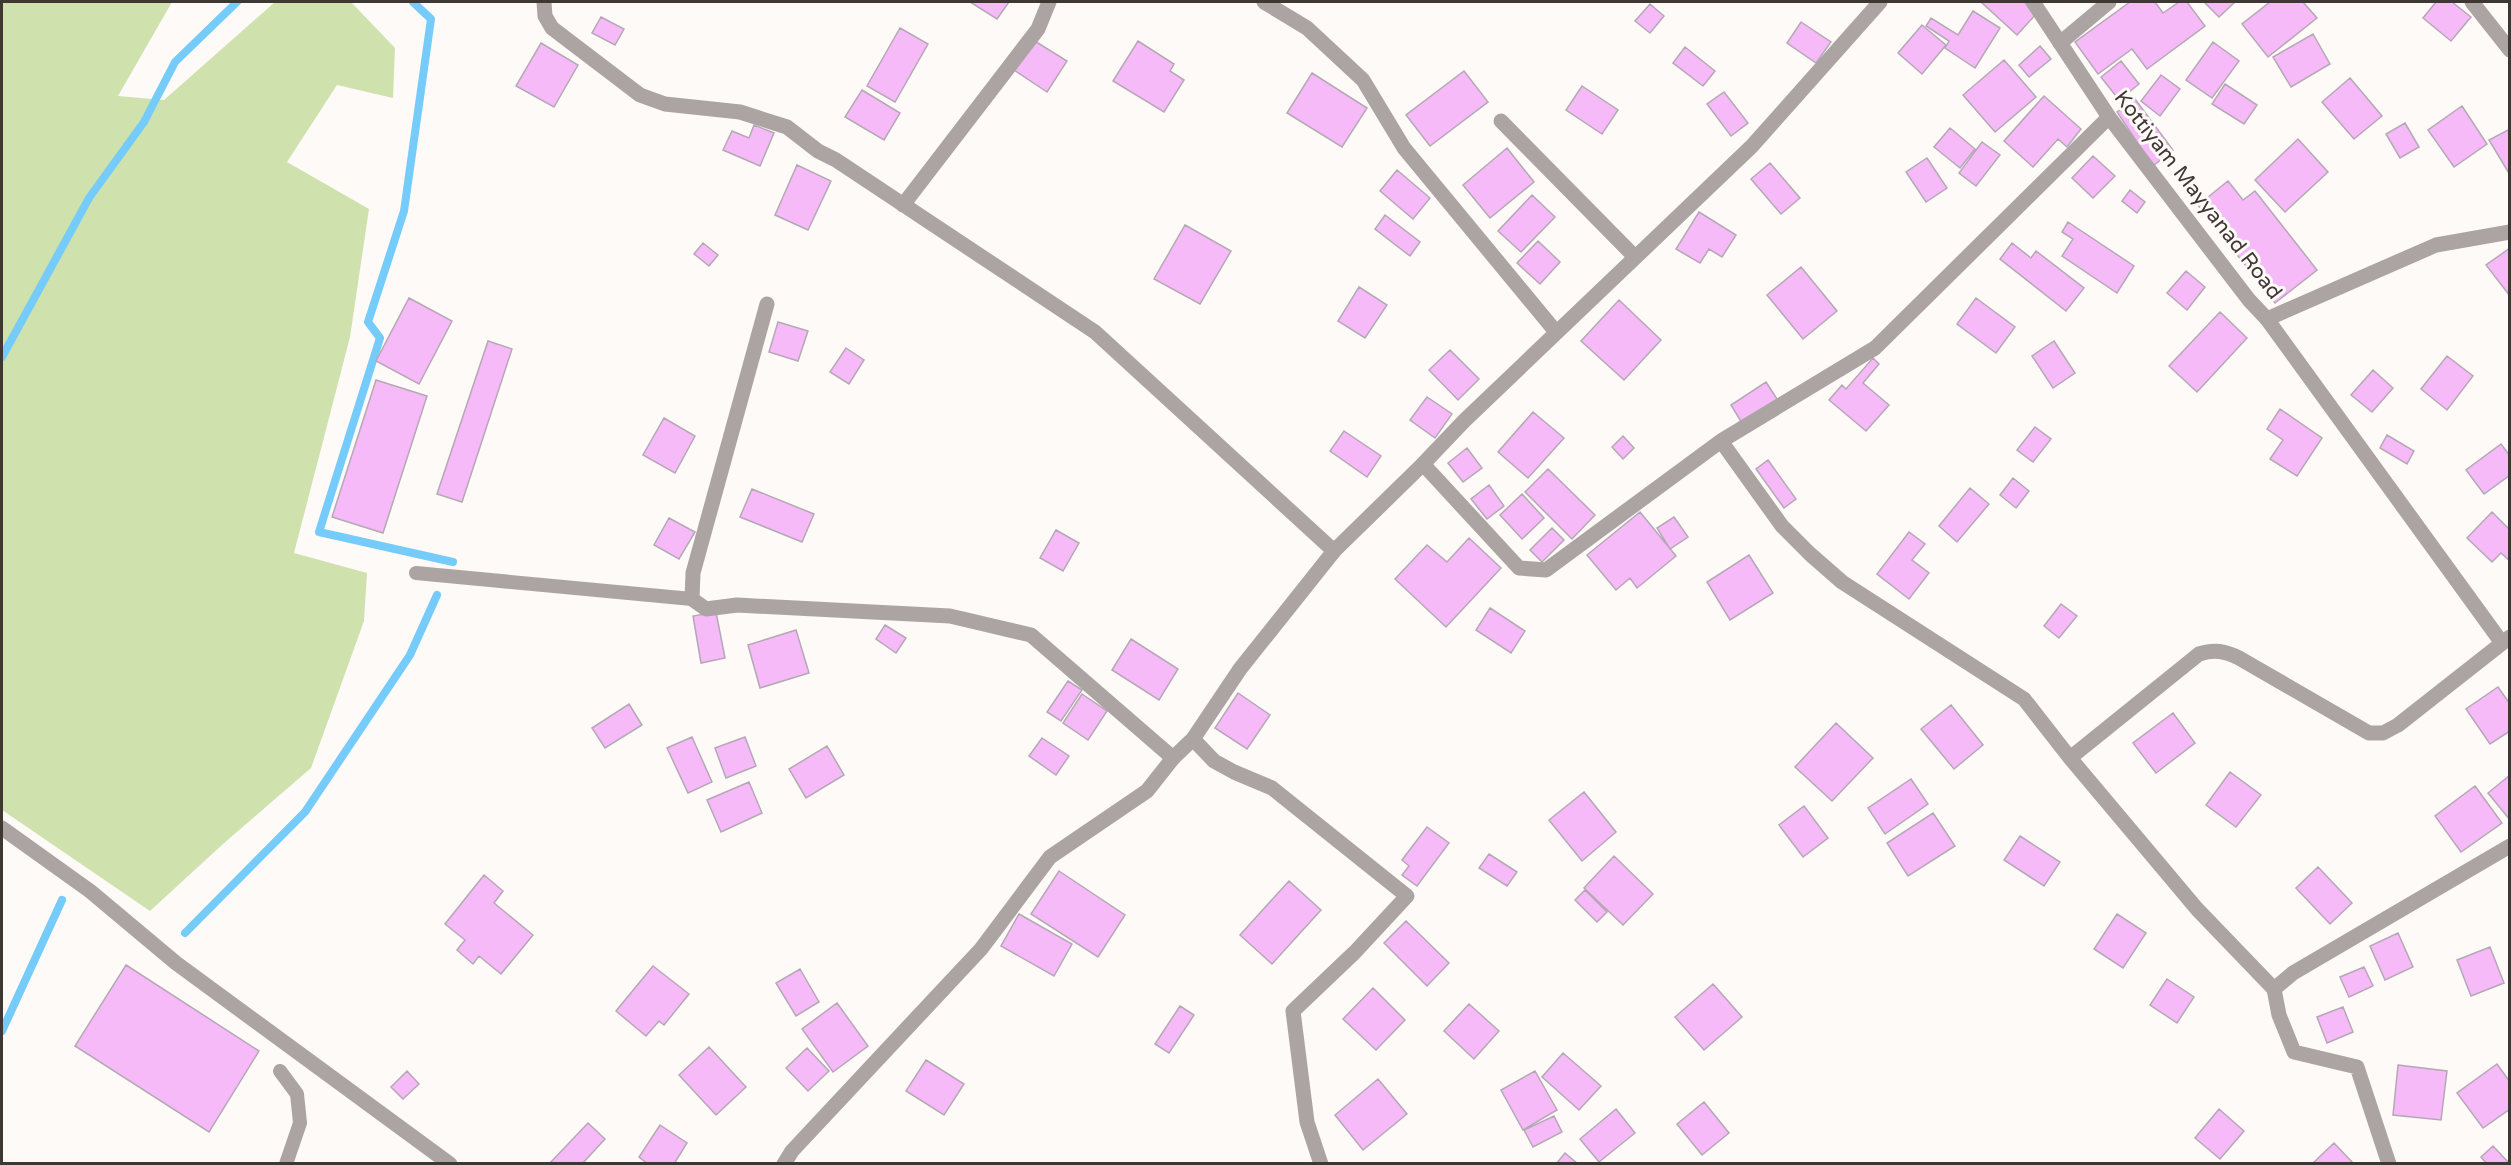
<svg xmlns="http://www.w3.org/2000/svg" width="2511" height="1165" viewBox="0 0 2511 1165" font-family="'Varela Round',sans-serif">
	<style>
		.green { fill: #cfe2ad }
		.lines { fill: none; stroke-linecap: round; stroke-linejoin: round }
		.stream { stroke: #75cbf9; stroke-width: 8 }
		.building { fill: #f6baf8; stroke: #b5a8b5; stroke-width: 1.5 }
		.service { stroke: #aca4a3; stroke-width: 14 }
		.minor { stroke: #aca4a3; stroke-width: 15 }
		.tertiary { stroke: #aca4a3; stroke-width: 15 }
		.labels { text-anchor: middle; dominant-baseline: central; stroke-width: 6; stroke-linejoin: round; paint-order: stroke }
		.street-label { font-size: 21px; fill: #3e3733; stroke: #fdfaf8 }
	</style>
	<rect width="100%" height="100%" fill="#fdfaf8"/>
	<path class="green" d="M 2,2 L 172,2 L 118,96 L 164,100 L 275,2 L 351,2 L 395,48 L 393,98 L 337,85 L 287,162 L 369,209 L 350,337 L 294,553 L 367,573 L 364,621 L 311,768 L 223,844 L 150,911 L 2,810 Z"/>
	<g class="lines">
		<path class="stream" d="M 413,2 L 431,19 L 404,211 L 368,322 L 380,338 L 319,532 L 453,562
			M 2,357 L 89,198 L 144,122 L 175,62 L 237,2
			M 185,933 L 305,812 L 410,655 L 437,595
			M 2,1031 L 62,900"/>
	</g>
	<path class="building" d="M 970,2 L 1009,2 L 997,19 Z
		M 1981,2 L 2024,2 L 2037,13 L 2017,35 Z
		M 2130,2 L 2155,2 L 2163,13 L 2179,2 L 2187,2 L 2205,26 L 2147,69 L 2132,49 L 2098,74 L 2075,42 Z
		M 2204,2 L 2235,2 L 2219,17 Z
		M 2270,2 L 2303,2 L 2317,18 L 2268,57 L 2242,24 Z
		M 2436,2 L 2452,2 L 2471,17 L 2451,41 L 2423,18 Z
		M 1650,4 L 1664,16 L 1650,33 L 1635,21 Z
		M 1973,11 L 2000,28 L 1975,68 L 1945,48 L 1949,41 L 1926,26 L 1931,18 L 1958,35 Z
		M 601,17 L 624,29 L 615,45 L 592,33 Z
		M 1801,22 L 1831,42 L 1816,63 L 1787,43 Z
		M 1922,25 L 1946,45 L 1922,74 L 1898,53 Z
		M 900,28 L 928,44 L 895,102 L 867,86 Z
		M 2313,34 L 2330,64 L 2291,87 L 2273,57 Z
		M 1033,40 L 1067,61 L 1047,92 L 1014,70 Z
		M 1138,41 L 1174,64 L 1170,71 L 1184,80 L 1164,112 L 1113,81 Z
		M 2213,42 L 2239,61 L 2212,98 L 2186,80 Z
		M 541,43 L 578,65 L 554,107 L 516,86 Z
		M 2040,46 L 2051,59 L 2029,77 L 2019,65 Z
		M 1685,47 L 1715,71 L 1703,86 L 1673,63 Z
		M 2004,60 L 2036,97 L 1995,132 L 1963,95 Z
		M 2121,61 L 2139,84 L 2119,100 L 2101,77 Z
		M 1464,71 L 1488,102 L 1430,146 L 1406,115 Z
		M 1312,73 L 1367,108 L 1342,147 L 1287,113 Z
		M 2161,75 L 2180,89 L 2160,116 L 2141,101 Z
		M 2350,78 L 2382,116 L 2354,139 L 2322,102 Z
		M 2225,84 L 2257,105 L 2244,124 L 2212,104 Z
		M 1582,86 L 1618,110 L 1602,134 L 1566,110 Z
		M 862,90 L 900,113 L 884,140 L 845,117 Z
		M 1724,92 L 1748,123 L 1731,136 L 1707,104 Z
		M 2044,96 L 2081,129 L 2067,147 L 2058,139 L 2033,167 L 2004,141 Z
		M 2135,99 L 2173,150 L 2153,166 L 2117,112 Z
		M 2462,106 L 2487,144 L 2454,167 L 2428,130 Z
		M 2405,123 L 2419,147 L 2400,158 L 2386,134 Z
		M 754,125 L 774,133 L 760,166 L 723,150 L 732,131 L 749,138 Z
		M 1950,128 L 1975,149 L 1960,168 L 1934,147 Z
		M 2510,129 L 2510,175 L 2489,140 Z
		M 2298,139 L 2328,172 L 2285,212 L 2255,180 Z
		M 1982,142 L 2000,155 L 1976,186 L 1959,173 Z
		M 1507,148 L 1534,182 L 1490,218 L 1463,185 Z
		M 2093,156 L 2115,176 L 2093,198 L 2072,178 Z
		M 1927,158 L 1947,188 L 1926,202 L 1906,172 Z
		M 1770,163 L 1800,198 L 1781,214 L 1751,179 Z
		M 797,165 L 831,181 L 808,230 L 775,215 Z
		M 1397,170 L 1430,198 L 1413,219 L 1380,191 Z
		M 2228,181 L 2243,200 L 2255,191 L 2317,270 L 2275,303 L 2198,205 Z
		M 2130,190 L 2145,202 L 2137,213 L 2122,201 Z
		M 1532,195 L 1555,217 L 1521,252 L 1498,231 Z
		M 1699,212 L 1736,235 L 1722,257 L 1709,249 L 1700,263 L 1676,249 Z
		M 1385,215 L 1420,242 L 1410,256 L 1375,229 Z
		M 2068,222 L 2134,266 L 2117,293 L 2062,256 L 2073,239 L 2062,232 Z
		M 1185,225 L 1231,251 L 1200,304 L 1154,279 Z
		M 1538,241 L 1560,262 L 1540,284 L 1517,263 Z
		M 703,243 L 718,255 L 709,266 L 694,254 Z
		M 2012,243 L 2031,258 L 2036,251 L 2084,288 L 2066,311 L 2000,259 Z
		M 2510,248 L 2510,296 L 2486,265 Z
		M 1801,267 L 1837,311 L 1803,339 L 1767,295 Z
		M 2186,271 L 2205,287 L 2187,310 L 2167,293 Z
		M 1359,287 L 1387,305 L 1365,338 L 1338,321 Z
		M 409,298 L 452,321 L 419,384 L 376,361 Z
		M 1976,298 L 2015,327 L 1996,353 L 1957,324 Z
		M 1619,300 L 1661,340 L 1624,380 L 1581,341 Z
		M 2220,312 L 2247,338 L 2197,392 L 2169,366 Z
		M 778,322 L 808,331 L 798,361 L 769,352 Z
		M 488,341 L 512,349 L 462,502 L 437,494 Z
		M 2054,341 L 2075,373 L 2053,388 L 2032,356 Z
		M 846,348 L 864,360 L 849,384 L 830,372 Z
		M 1450,350 L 1479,379 L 1458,400 L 1429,370 Z
		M 2447,356 L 2473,376 L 2447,410 L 2421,389 Z
		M 1873,358 L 1879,364 L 1863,383 L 1889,405 L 1866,431 L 1829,400 L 1842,385 L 1846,389 Z
		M 2373,370 L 2393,388 L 2372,412 L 2351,395 Z
		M 376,380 L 427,396 L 383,533 L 332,517 Z
		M 1766,382 L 1779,402 L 1743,425 L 1731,405 Z
		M 1427,397 L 1452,414 L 1435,438 L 1410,420 Z
		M 2280,409 L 2322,438 L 2297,476 L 2270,459 L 2283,440 L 2267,429 Z
		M 1533,412 L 1564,438 L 1528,478 L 1498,452 Z
		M 664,418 L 695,436 L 675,473 L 643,455 Z
		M 2035,427 L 2051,439 L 2033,462 L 2017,450 Z
		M 1344,431 L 1381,456 L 1367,477 L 1330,451 Z
		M 2387,435 L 2414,451 L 2407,464 L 2380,448 Z
		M 1623,436 L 1634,448 L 1623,459 L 1612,447 Z
		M 2501,444 L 2510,456 L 2510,475 L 2484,494 L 2466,470 Z
		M 1467,448 L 1482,468 L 1463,482 L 1448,463 Z
		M 1768,460 L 1796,499 L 1784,508 L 1756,469 Z
		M 1548,469 L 1595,515 L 1572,539 L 1525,492 Z
		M 2013,478 L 2029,491 L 2016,508 L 2000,495 Z
		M 1489,485 L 1504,506 L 1487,519 L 1471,499 Z
		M 1970,488 L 1989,504 L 1957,542 L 1939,526 Z
		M 752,489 L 814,514 L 802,542 L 740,517 Z
		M 1522,494 L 1544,518 L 1522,539 L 1500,515 Z
		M 1640,512 L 1676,556 L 1637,588 L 1630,578 L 1616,590 L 1587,555 Z
		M 2492,512 L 2510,530 L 2510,561 L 2501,553 L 2492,562 L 2467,538 Z
		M 1674,517 L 1688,537 L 1670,549 L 1657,528 Z
		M 669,518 L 695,532 L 679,559 L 654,545 Z
		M 1552,528 L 1564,540 L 1542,562 L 1530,550 Z
		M 1056,530 L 1079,543 L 1063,571 L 1040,558 Z
		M 1909,532 L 1925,544 L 1912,560 L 1929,573 L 1909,599 L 1877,574 Z
		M 1469,538 L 1501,568 L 1446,627 L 1395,579 L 1427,545 L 1447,562 Z
		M 1749,555 L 1773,593 L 1730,620 L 1707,582 Z
		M 2061,604 L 2077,616 L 2059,638 L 2044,626 Z
		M 1490,608 L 1525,631 L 1511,653 L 1476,630 Z
		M 716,612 L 725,658 L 701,663 L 693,616 Z
		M 885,625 L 906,638 L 896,653 L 876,639 Z
		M 796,630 L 809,673 L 760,688 L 748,645 Z
		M 1131,639 L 1178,669 L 1159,700 L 1112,670 Z
		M 1068,681 L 1082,690 L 1061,721 L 1047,712 Z
		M 2498,687 L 2510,704 L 2510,731 L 2490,744 L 2466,709 Z
		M 1238,693 L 1270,715 L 1247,749 L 1215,728 Z
		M 1082,694 L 1107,711 L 1088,740 L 1063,723 Z
		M 629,704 L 642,725 L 605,748 L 592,728 Z
		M 1951,705 L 1983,745 L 1954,769 L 1921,729 Z
		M 2173,713 L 2195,743 L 2156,773 L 2133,743 Z
		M 1836,723 L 1873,758 L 1832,801 L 1795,767 Z
		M 692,737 L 712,782 L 688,793 L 667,748 Z
		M 745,737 L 756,766 L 726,778 L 715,748 Z
		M 1042,738 L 1069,756 L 1056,775 L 1029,756 Z
		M 827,746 L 844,775 L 806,798 L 789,769 Z
		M 2230,772 L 2261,795 L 2236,827 L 2206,805 Z
		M 2510,775 L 2510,820 L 2488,793 Z
		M 1911,779 L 1928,804 L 1885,834 L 1868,808 Z
		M 749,782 L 762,813 L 721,832 L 707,800 Z
		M 2475,786 L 2502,823 L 2461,852 L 2435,816 Z
		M 1584,792 L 1616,832 L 1582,861 L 1549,820 Z
		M 1804,806 L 1828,838 L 1803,857 L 1779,825 Z
		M 1933,813 L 1955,846 L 1908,876 L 1887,843 Z
		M 1427,827 L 1449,843 L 1417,886 L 1402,875 L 1409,866 L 1402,860 Z
		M 2020,836 L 2060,862 L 2044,886 L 2004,860 Z
		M 1489,854 L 1517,872 L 1507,886 L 1479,868 Z
		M 1614,856 L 1653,894 L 1623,925 L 1584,888 Z
		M 2318,867 L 2352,903 L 2330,924 L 2296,888 Z
		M 1059,871 L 1125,915 L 1098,957 L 1031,914 Z
		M 484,875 L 503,891 L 494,903 L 533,935 L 501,974 L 479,956 L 473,964 L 457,950 L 465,940 L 445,924 Z
		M 1289,881 L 1321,910 L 1272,964 L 1240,935 Z
		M 1585,890 L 1607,912 L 1597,922 L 1575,900 Z
		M 1019,914 L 1072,944 L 1054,976 L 1001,946 Z
		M 2117,914 L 2146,933 L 2123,968 L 2094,949 Z
		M 1406,921 L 1449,963 L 1427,986 L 1384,943 Z
		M 2398,933 L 2413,967 L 2385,980 L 2370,946 Z
		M 2490,947 L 2504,983 L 2471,996 L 2457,960 Z
		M 126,965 L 259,1051 L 209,1132 L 75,1046 Z
		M 653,966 L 689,994 L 664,1025 L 659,1021 L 646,1036 L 616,1011 Z
		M 2364,967 L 2373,986 L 2349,997 L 2340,977 Z
		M 800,969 L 819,1002 L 796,1016 L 776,983 Z
		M 2167,979 L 2194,997 L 2177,1023 L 2150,1005 Z
		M 1713,984 L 1742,1017 L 1704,1050 L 1675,1017 Z
		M 1373,988 L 1405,1020 L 1376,1050 L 1343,1019 Z
		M 837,1003 L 868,1046 L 833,1072 L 802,1029 Z
		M 1469,1004 L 1499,1031 L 1474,1059 L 1444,1031 Z
		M 1180,1006 L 1194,1015 L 1169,1053 L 1155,1044 Z
		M 2343,1007 L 2353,1032 L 2327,1043 L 2317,1017 Z
		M 709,1047 L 746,1087 L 716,1115 L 679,1075 Z
		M 807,1048 L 829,1071 L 808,1091 L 786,1068 Z
		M 1563,1053 L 1601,1086 L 1579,1110 L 1542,1077 Z
		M 926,1060 L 964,1084 L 944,1115 L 906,1091 Z
		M 2497,1064 L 2510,1082 L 2510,1109 L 2483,1128 L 2457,1093 Z
		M 2398,1065 L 2447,1071 L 2441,1120 L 2393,1115 Z
		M 407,1071 L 419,1084 L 403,1099 L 391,1087 Z
		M 1535,1071 L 1557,1110 L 1523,1130 L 1501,1090 Z
		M 1378,1079 L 1407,1114 L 1363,1150 L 1335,1115 Z
		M 1704,1102 L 1729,1133 L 1702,1155 L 1677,1124 Z
		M 1616,1109 L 1635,1133 L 1599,1162 L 1580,1139 Z
		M 2219,1109 L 2244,1131 L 2220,1159 L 2195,1138 Z
		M 1554,1116 L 1562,1132 L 1533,1147 L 1524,1130 Z
		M 588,1123 L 605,1139 L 582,1164 L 549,1164 Z
		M 660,1125 L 687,1143 L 674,1164 L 648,1164 L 639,1157 Z
		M 2334,1143 L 2354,1164 L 2312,1164 Z
		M 2493,1146 L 2508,1162 L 2506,1164 L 2487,1164 L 2481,1157 Z
		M 1565,1153 L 1578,1164 L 1556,1164 Z"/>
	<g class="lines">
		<path class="service" d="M 416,573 L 692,599
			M 280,1071 L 297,1094 L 300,1123 L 286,1164"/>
		<path class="minor" d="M 544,2 L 545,16 L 552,28 L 640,95 L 665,104 L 740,112 L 787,127 L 818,151 L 836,160 L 1095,332 L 1334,551
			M 1264,2 L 1307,28 L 1363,80 L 1404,148 L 1556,332
			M 2472,2 L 2510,50
			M 2060,43 L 2109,2
			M 1501,121 L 1634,256
			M 903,205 L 1038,29 L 1049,2
			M 767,304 L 693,573 L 692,599 L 706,609 L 737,605 L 950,616 L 1031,635 L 1173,758
			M 2267,319 L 2502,643
			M 1721,441 L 1782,526 L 1810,554 L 1842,582 L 2024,699 L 2070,758 L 2199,654 C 2215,649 2225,651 2239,658 L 2369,733 L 2383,733 L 2398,725 L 2510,637
			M 1423,464 L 1519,568 L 1546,570 L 1721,441 L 1875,348 L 2109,117
			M 1193,739 L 1214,761 L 1234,772 L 1272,788 L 1407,896 L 1355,952 L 1293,1011 L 1307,1122 L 1321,1164
			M 2070,758 L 2197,909 L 2274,989
			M 2,828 L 90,891 L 176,963 L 450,1164
			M 2389,1164 L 2357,1067 L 2294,1052 L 2279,1015 L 2274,989 L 2293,973 L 2510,846"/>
		<path class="tertiary" d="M 2033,2 L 2109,117 L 2249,300 L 2267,319 L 2436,245 L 2510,232
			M 784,1164 L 792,1151 L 981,949 L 1050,857 L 1147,791 L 1173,758 L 1193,739 L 1240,669 L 1334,551 L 1423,464 L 1464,421 L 1752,146 L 1880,2"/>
	</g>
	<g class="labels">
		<g class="street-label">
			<text transform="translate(2198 195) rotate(52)">Kottiyam Mayyanad Road</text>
		</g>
	</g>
	<rect width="2511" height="1165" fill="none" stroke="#3e3733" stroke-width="6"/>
</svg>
